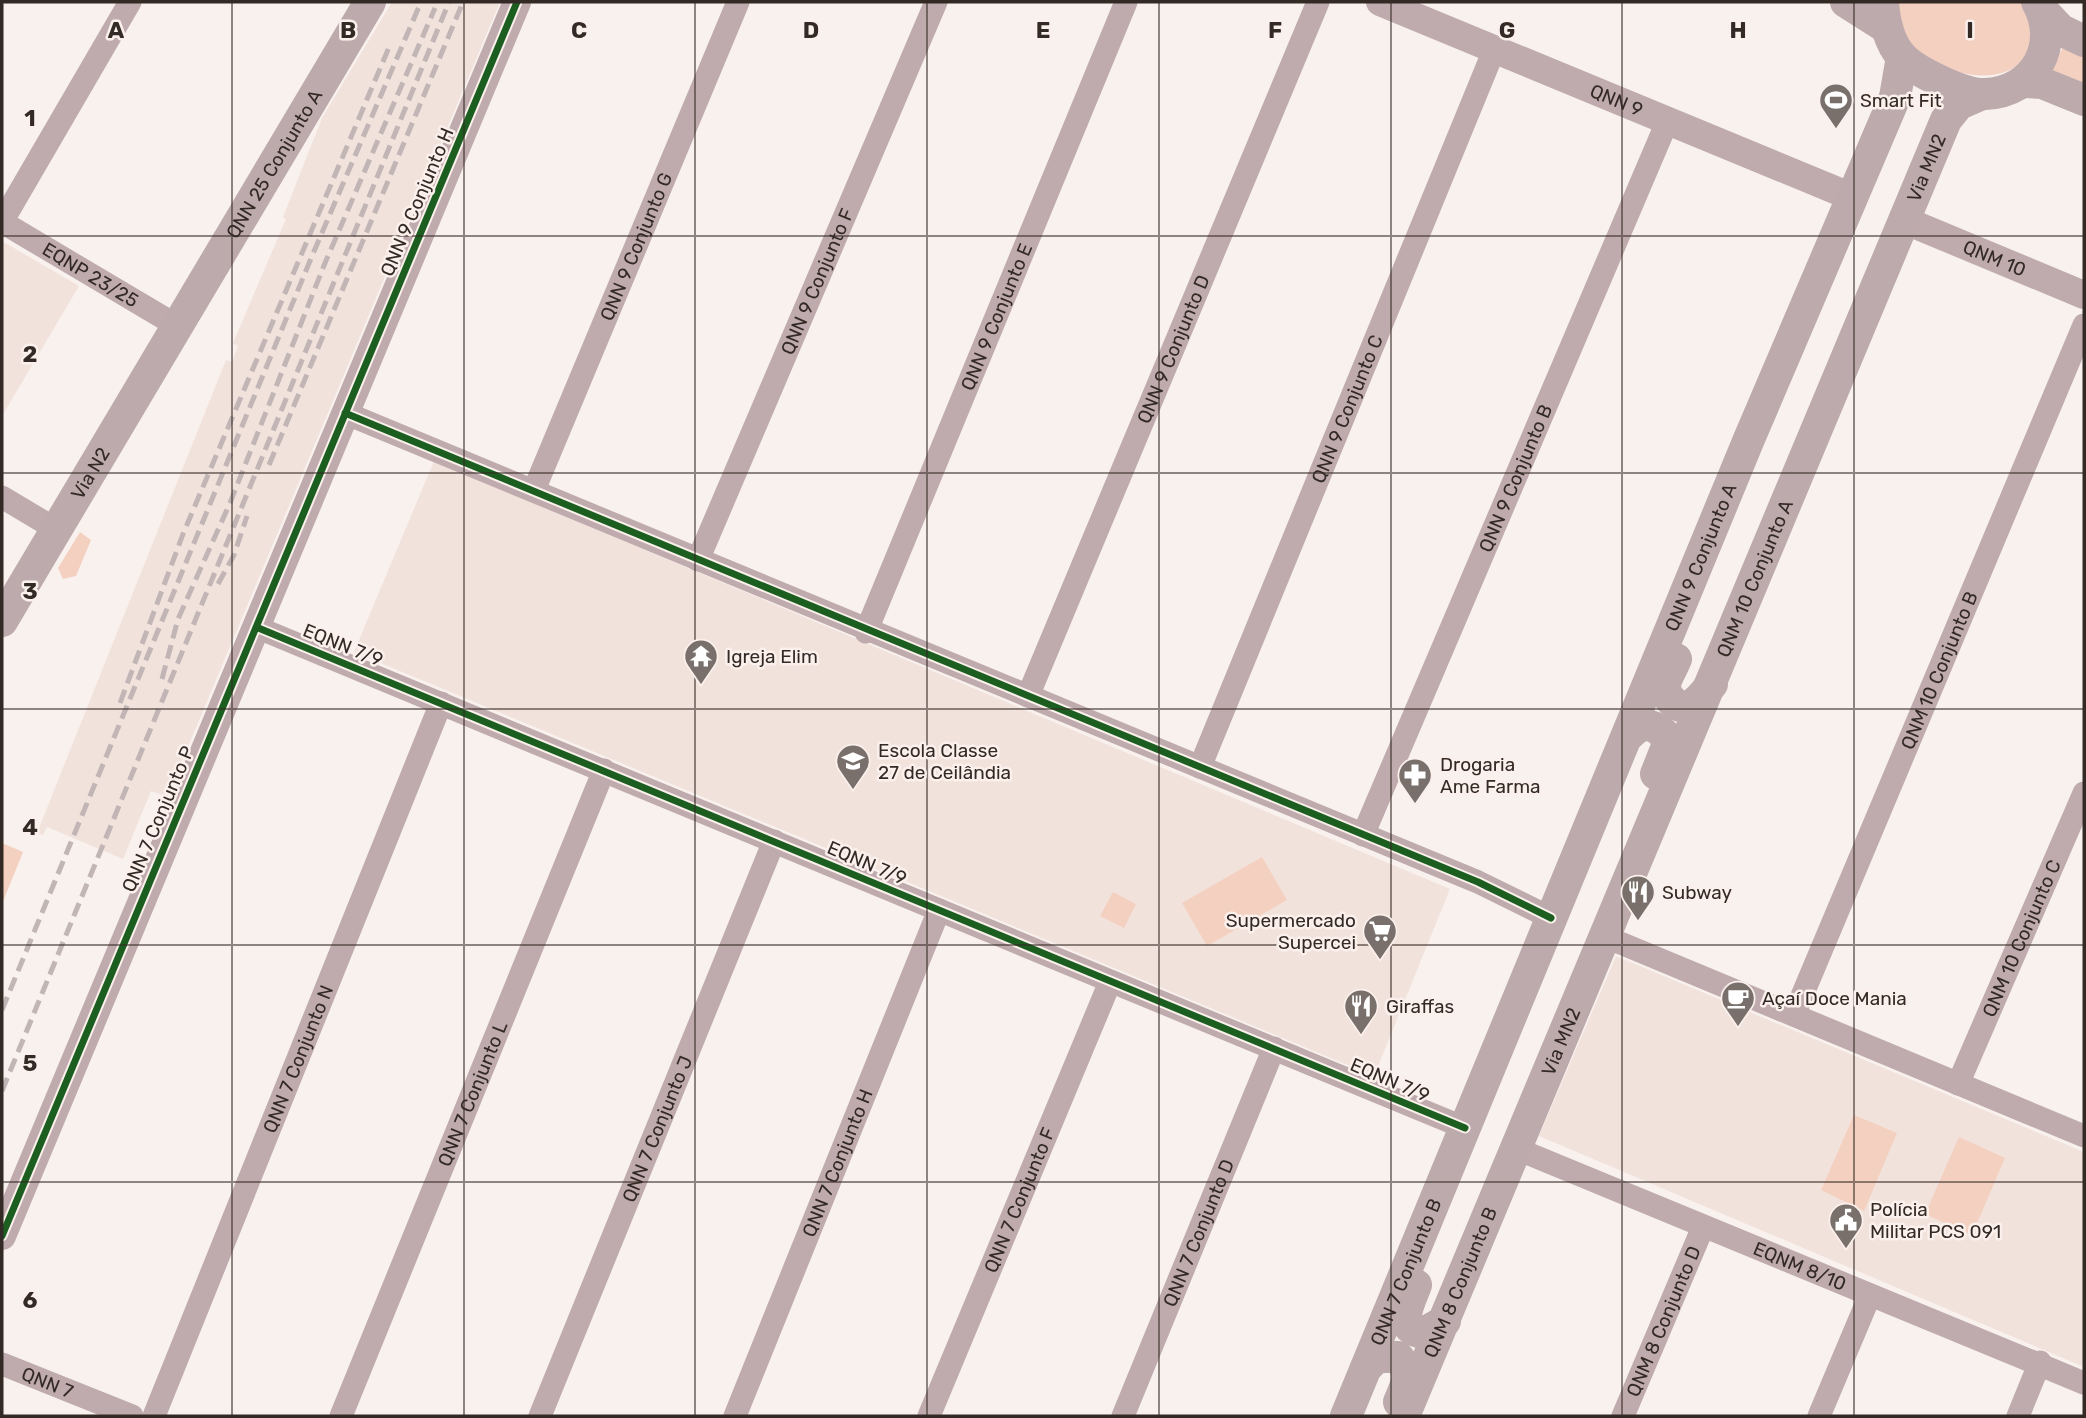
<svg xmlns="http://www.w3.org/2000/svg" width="2086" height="1418" viewBox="0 0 2086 1418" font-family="Rubik,sans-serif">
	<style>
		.built { fill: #f2e2dc }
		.green { fill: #f4d0c0 }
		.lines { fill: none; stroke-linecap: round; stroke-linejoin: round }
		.minor { stroke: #bfabae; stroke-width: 23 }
		.tertiary { stroke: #bfabae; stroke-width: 28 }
		.secondary { stroke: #bdaaac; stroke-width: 32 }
		.rail { stroke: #c1b5b5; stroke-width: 5; stroke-dasharray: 14 7; stroke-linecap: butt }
		.cycleway-casing { stroke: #fbf0eb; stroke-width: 11 }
		.cycleway { stroke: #1b5e20; stroke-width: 7 }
		.grid { fill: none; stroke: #342a25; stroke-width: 2; stroke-opacity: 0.55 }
		.labels { text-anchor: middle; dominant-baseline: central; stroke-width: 5; stroke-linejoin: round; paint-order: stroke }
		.street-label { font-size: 19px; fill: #342a25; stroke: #fbf0eb }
		.poi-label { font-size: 19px; fill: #342a25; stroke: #fbf0eb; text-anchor: start }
		.grid-label { font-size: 23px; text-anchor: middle; font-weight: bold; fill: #342a25; stroke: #fbf0eb; stroke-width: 5; stroke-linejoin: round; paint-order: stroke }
	</style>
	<rect width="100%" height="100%" fill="#f8f1ee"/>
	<path class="built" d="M 392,2 L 500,2 L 167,797 L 151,791 L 123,859 L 47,827 L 43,835 L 37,833 L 226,360 L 232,362 L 238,346 L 233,343 L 286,219 L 283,217 L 322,118 Z
		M 2,241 L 79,286 L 2,416 Z
		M 434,461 L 1450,889 L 1374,1076 L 354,652 Z
		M 1616,956 L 2084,1152 L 2084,1367 L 1539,1136 Z"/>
	<path class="green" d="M 1895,2 L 2020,2 C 2029,11 2033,24 2032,37 C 2025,98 1931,77 1906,39 C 1899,29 1898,13 1895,2 Z
		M 2064,44 L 2084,53 L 2084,90 L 2050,76 Z
		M 80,532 L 91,540 L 76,576 L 63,579 L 58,568 Z
		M 2,843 L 23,852 L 2,904 Z
		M 1262,857 L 1287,900 L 1207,946 L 1182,903 Z
		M 1113,892 L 1136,904 L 1124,928 L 1100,916 Z
		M 1854,1115 L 1897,1133 L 1864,1211 L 1821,1190 Z
		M 1959,1137 L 2005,1158 L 1972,1235 L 1925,1214 Z"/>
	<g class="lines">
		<g class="minor">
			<path d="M 2,222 L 130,2"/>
			<path id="s1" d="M 2,222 L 179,327"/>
			<path d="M 345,413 L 1478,882 L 1551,918"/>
			<path id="s2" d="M 534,490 L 738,2"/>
			<path d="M 2,497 L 57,530"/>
			<path id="s3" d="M 698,560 L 936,2"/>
			<path d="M 256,627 L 1465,1128"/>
			<path id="s4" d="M 866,632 L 1126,2"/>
			<path id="s5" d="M 1028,696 L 1318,2"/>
			<path id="s6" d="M 1200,767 L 1494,50"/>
			<path id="s7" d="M 1363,835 L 1667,122"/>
			<path d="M 1606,937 L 2084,1136"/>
			<path id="s8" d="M 1794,1015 L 2084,325"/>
			<path id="s9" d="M 1958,1084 L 2084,793"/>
			<path id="s10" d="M 1517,1149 L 2084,1383"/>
			<path id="s11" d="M 2,1364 L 132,1416"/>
			<path id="s12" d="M 154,1416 L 441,703"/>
			<path id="s13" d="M 341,1416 L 604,770"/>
			<path id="s14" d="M 540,1416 L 774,841"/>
			<path id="s15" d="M 735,1416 L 939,910"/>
			<path id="s16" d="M 929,1416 L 1110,982"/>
			<path id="s17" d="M 1123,1416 L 1274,1048"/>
			<path id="s18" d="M 1623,1416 L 1703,1227"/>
			<path d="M 1819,1416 L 1870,1295"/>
			<path d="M 2018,1416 L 2040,1362"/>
		</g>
		<g class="tertiary">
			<path id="s19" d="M 1380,2 L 1852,197"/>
			<path id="s20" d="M 1906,221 L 2084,295"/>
			<path d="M 2,1236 L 517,2"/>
		</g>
		<g class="secondary">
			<path d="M 1846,2 L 1887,28"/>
			<path d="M 1883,2 C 1884,20 1889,43 1902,57 C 1916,72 1965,95 1985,94 C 2035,92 2061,44 2037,2"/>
			<path d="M 2041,9 L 2061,30 L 2084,41"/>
			<path d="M 2025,82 L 2042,83 L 2084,100"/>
			<path id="s21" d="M 2,621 L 370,2"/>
			<path d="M 1676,659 C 1673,667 1666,677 1665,685 C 1664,691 1668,697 1672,701 C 1688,717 1702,696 1712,684"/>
			<path d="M 1630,734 C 1642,722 1652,723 1664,734 L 1668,744 L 1656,774"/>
			<path d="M 1416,1285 C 1409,1304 1394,1329 1424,1333 L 1445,1321"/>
			<path d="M 1366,1368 L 1377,1357 L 1398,1357 C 1413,1374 1407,1383 1399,1402"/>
			<path id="s22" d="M 1346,1416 L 1749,439 L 1895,97 L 1902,57"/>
			<path id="s23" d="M 1404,1416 L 1946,120 L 1959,104 L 1982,94"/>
		</g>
		<path class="rail" d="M 269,465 L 463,2
			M 218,584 L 234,555 L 247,516
			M 162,679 L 178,619 L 230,503 L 325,263 L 435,8
			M 120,703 L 183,534 L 390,45
			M 2,1010 L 312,256 L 421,2
			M 2,1091 L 449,2"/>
		<g class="cycleway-casing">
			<path id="cycleway" d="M 345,413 L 1478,882 L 1551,918
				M 256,627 L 1465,1128
				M 2,1236 L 517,2"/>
		</g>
		<use href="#cycleway" class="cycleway"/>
	</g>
	<path class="grid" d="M 232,2 L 232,1416M 464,2 L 464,1416M 695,2 L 695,1416M 927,2 L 927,1416M 1159,2 L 1159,1416M 1391,2 L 1391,1416M 1622,2 L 1622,1416M 1854,2 L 1854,1416M 2,236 L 2084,236M 2,473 L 2084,473M 2,709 L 2084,709M 2,945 L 2084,945M 2,1182 L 2084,1182"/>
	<defs>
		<g id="stadium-pin" transform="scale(1.75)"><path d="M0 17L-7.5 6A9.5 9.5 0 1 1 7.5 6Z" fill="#79706b" stroke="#fbf0eb"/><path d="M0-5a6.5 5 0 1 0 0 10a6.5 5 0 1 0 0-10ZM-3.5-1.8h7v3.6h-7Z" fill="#fff"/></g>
		<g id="temple-pin" transform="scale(1.75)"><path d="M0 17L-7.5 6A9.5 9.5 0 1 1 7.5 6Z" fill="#79706b" stroke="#fbf0eb"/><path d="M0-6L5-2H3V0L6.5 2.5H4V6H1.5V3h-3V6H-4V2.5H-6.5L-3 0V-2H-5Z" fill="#fff"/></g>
		<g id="school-pin" transform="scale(1.75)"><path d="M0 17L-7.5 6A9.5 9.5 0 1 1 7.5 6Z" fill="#79706b" stroke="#fbf0eb"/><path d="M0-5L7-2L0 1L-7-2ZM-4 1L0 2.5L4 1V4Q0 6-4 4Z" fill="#fff"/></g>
		<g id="pharmacy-pin" transform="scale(1.75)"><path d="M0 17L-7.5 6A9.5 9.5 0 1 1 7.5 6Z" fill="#79706b" stroke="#fbf0eb"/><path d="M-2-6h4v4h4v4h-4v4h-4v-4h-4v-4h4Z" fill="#fff"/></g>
		<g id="restaurant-pin" transform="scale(1.75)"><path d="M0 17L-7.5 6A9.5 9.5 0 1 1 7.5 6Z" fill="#79706b" stroke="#fbf0eb"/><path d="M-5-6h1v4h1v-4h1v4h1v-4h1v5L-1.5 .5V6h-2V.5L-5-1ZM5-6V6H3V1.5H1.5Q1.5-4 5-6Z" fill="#fff"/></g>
		<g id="supermarket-pin" transform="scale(1.75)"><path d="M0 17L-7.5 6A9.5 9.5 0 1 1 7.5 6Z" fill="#79706b" stroke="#fbf0eb"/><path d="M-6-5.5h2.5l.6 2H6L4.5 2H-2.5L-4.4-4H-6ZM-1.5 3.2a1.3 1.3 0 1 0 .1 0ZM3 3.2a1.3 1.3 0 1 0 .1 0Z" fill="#fff"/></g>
		<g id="cafe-pin" transform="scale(1.75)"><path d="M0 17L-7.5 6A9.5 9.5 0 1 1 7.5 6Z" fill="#79706b" stroke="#fbf0eb"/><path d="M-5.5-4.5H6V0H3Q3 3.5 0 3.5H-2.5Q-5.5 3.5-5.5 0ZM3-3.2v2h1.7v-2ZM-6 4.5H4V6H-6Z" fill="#fff"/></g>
		<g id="civic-pin" transform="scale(1.75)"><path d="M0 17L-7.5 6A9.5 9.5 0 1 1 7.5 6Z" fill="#79706b" stroke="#fbf0eb"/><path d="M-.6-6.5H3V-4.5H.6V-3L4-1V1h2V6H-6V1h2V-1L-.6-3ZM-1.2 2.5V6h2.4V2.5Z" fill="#fff"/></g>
	</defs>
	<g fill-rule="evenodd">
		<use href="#stadium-pin" x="1836" y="100"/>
		<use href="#temple-pin" x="701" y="656"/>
		<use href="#school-pin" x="853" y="761"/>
		<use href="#pharmacy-pin" x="1415" y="775"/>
		<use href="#restaurant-pin" x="1638" y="892"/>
		<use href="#supermarket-pin" x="1380" y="931"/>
		<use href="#cafe-pin" x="1738" y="998"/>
		<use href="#restaurant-pin" x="1361" y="1006"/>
		<use href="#civic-pin" x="1846" y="1220"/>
	</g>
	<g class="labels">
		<g class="street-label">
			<text stroke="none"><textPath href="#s19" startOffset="256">QNN 9</textPath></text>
			<text stroke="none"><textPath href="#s21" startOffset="532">QNN 25 Conjunto A</textPath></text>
			<text stroke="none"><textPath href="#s23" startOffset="1353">Via MN2</textPath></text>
			<text transform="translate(417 202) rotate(-67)">QNN 9 Conjunto H</text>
			<text stroke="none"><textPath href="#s2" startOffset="264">QNN 9 Conjunto G</textPath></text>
			<text stroke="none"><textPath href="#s20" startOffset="96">QNM 10</textPath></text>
			<text stroke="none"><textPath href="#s1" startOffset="103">EQNP 23/25</textPath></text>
			<text stroke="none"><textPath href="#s3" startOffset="303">QNN 9 Conjunto F</textPath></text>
			<text stroke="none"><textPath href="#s4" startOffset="341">QNN 9 Conjunto E</textPath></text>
			<text stroke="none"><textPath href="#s5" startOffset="376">QNN 9 Conjunto D</textPath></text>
			<text stroke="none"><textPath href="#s6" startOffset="387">QNN 9 Conjunto C</textPath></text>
			<text stroke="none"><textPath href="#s21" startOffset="172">Via N2</textPath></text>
			<text stroke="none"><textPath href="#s7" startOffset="388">QNN 9 Conjunto B</textPath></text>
			<text stroke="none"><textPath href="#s22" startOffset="929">QNN 9 Conjunto A</textPath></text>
			<text stroke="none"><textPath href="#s23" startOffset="908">QNM 10 Conjunto A</textPath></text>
			<text transform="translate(343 645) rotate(22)">EQNN 7/9</text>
			<text stroke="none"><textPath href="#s8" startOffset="374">QNM 10 Conjunto B</textPath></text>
			<text transform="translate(158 819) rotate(-67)">QNN 7 Conjunto P</text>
			<text transform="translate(867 863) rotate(23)">EQNN 7/9</text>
			<text stroke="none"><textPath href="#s9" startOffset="159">QNM 10 Conjunto C</textPath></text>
			<text stroke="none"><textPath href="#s23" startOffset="406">Via MN2</textPath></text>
			<text stroke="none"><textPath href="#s12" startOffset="385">QNN 7 Conjunto N</textPath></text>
			<text transform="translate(1390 1080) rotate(23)">EQNN 7/9</text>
			<text stroke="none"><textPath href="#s13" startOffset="348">QNN 7 Conjunto L</textPath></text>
			<text stroke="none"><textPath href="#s14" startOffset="310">QNN 7 Conjunto J</textPath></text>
			<text stroke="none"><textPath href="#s15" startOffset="273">QNN 7 Conjunto H</textPath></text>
			<text stroke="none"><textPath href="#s16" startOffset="234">QNN 7 Conjunto F</textPath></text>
			<text stroke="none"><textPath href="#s17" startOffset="198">QNN 7 Conjunto D</textPath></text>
			<text stroke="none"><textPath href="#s10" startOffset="306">EQNM 8/10</textPath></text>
			<text stroke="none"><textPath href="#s22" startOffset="156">QNN 7 Conjunto B</textPath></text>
			<text stroke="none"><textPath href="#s23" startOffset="145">QNM 8 Conjunto B</textPath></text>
			<text stroke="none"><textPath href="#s18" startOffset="103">QNM 8 Conjunto D</textPath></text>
			<text stroke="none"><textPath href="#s11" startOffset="49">QNN 7</textPath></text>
		</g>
		<g class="poi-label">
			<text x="1860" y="100">Smart Fit</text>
			<text x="726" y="656">Igreja Elim</text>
			<text x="878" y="750">Escola Classe<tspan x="878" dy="22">27 de Ceilândia</tspan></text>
			<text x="1440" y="764">Drogaria<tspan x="1440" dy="22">Ame Farma</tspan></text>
			<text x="1662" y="892">Subway</text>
			<text x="1356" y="920" text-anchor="end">Supermercado<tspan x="1356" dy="22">Supercei</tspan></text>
			<text x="1762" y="998">Açaí Doce Mania</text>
			<text x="1386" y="1006">Giraffas</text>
			<text x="1870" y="1209">Polícia<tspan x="1870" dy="22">Militar PCS 091</tspan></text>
		</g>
	</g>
	<g class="grid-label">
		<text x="116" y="38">A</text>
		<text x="348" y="38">B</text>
		<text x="579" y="38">C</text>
		<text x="811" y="38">D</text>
		<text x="1043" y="38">E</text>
		<text x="1275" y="38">F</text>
		<text x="1507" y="38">G</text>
		<text x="1738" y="38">H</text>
		<text x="1970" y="38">I</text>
		<text x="30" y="126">1</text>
		<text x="30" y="362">2</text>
		<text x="30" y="599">3</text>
		<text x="30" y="835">4</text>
		<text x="30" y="1071">5</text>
		<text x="30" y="1308">6</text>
	</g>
	<rect width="2086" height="1418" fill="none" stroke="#342a25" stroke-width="7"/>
</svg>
